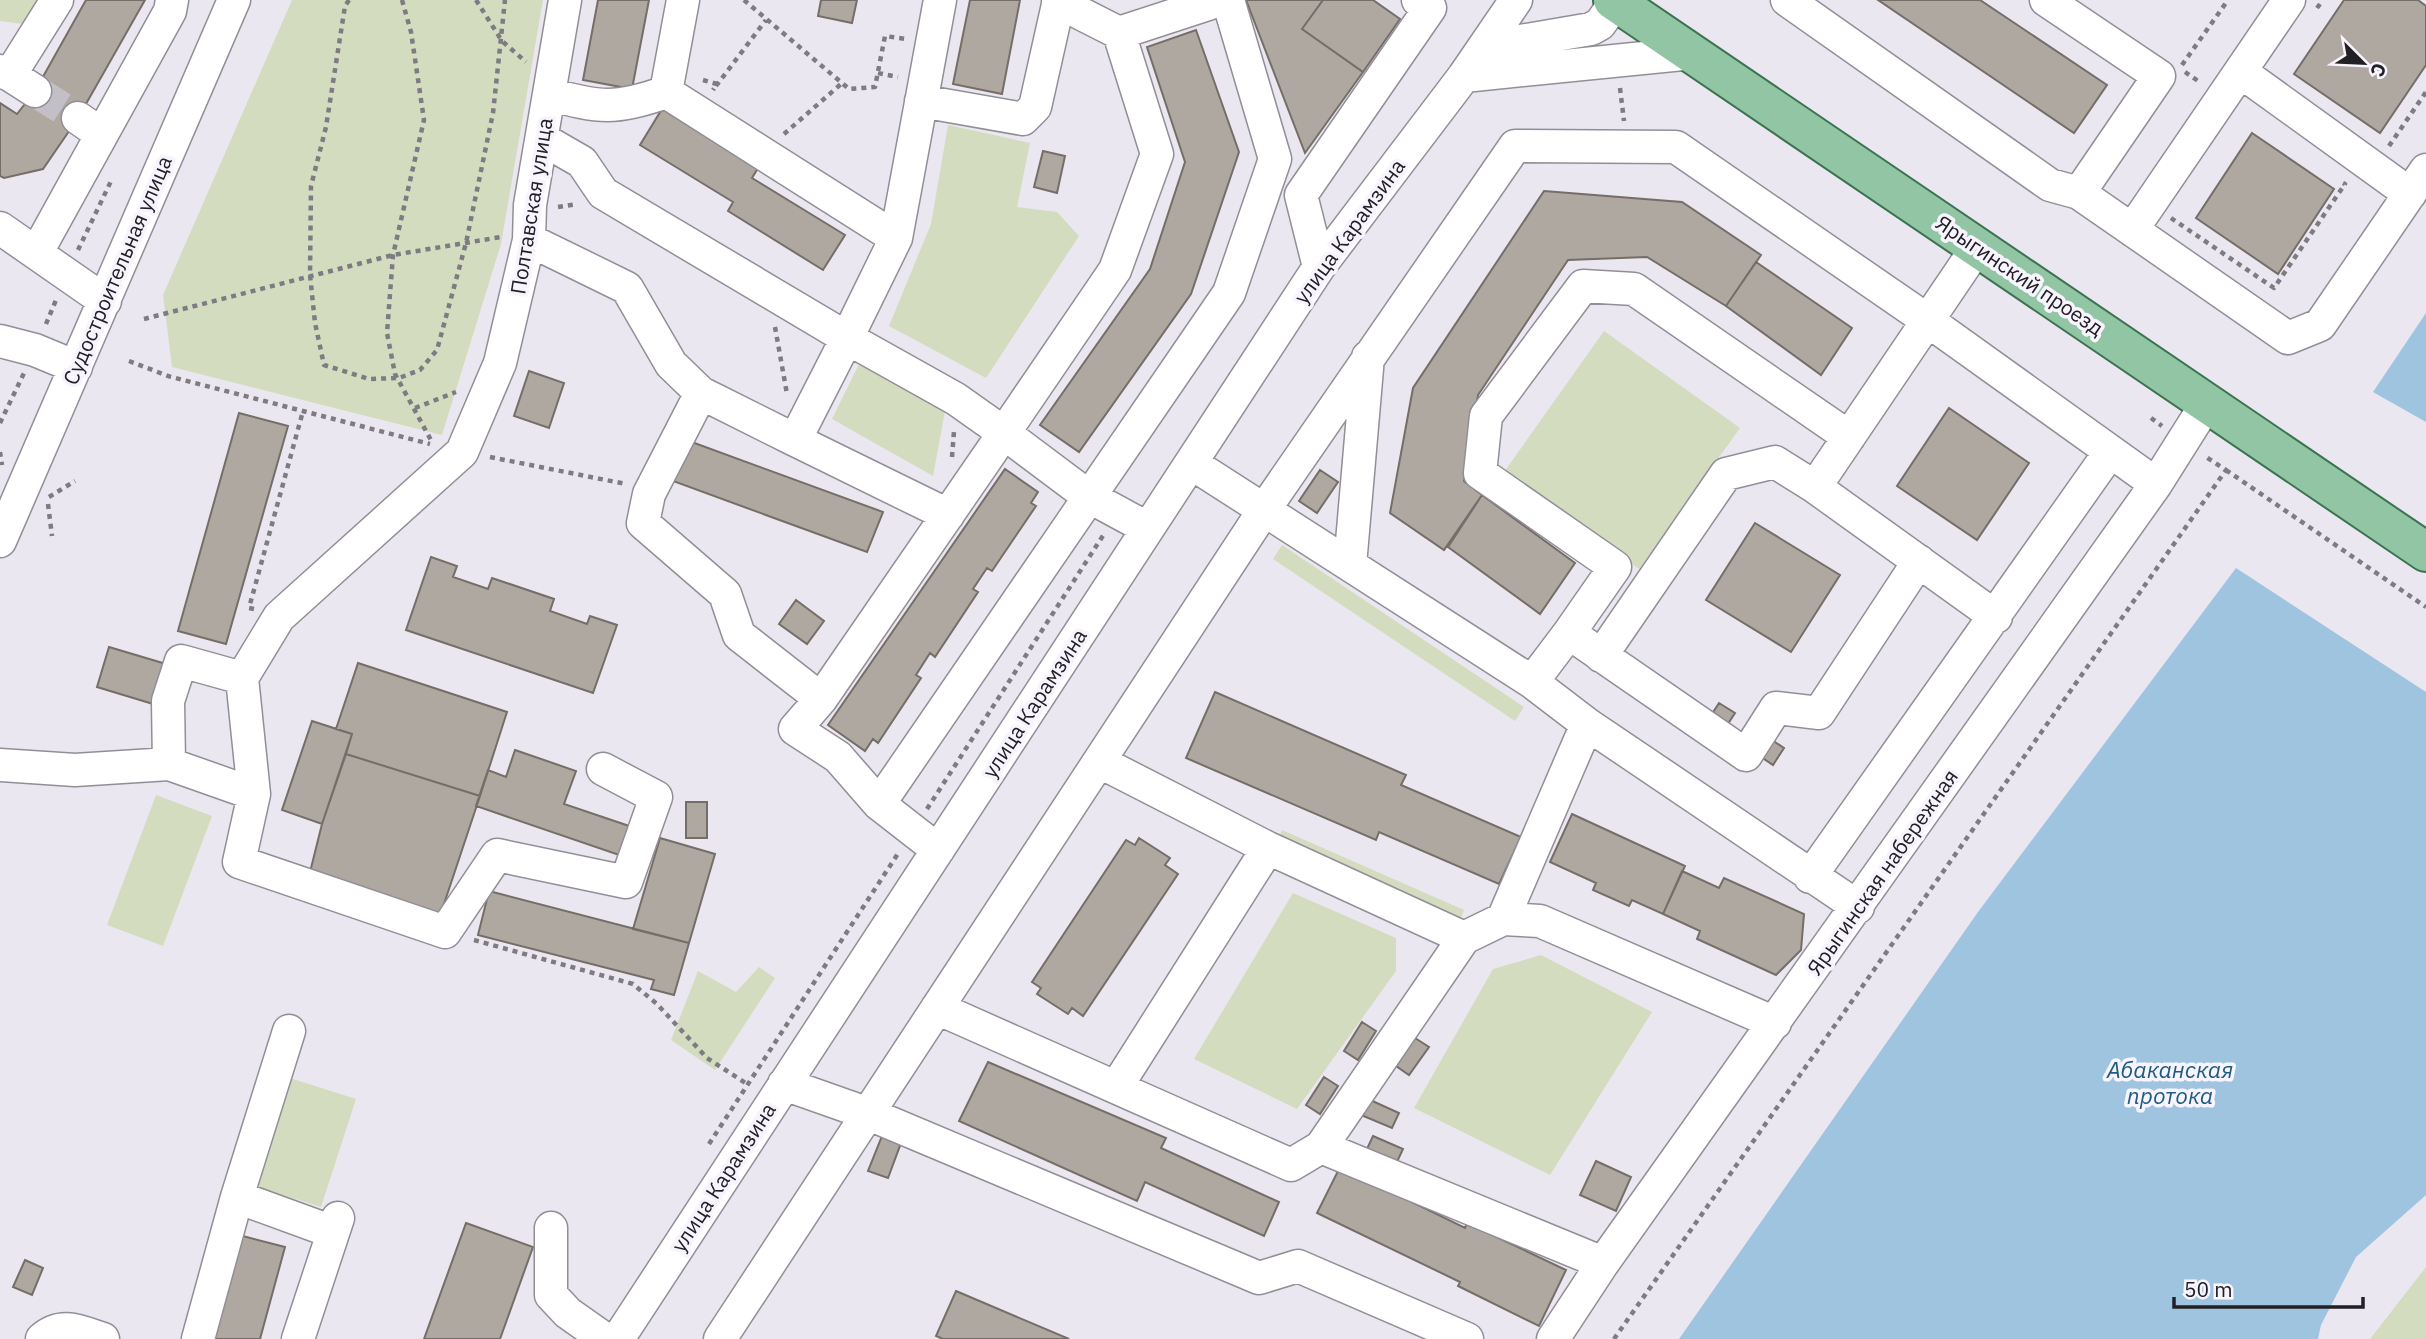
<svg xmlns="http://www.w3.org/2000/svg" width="2426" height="1339" viewBox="0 0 2426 1339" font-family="'IBM Plex Sans',sans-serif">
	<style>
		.green { fill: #d4dcbf }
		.water { fill: #9ec4df }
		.building { fill: #afa8a1; stroke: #756e68; stroke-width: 2 }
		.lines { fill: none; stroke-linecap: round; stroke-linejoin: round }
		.minor-tunnel { stroke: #c3bfc7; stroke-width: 32; stroke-dasharray: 32 16; stroke-linecap: butt }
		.minor-casing { stroke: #928e97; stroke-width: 35 }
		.major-casing { stroke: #3b7350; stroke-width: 42 }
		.path { stroke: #7e7b82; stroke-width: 4.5; stroke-dasharray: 5 5; stroke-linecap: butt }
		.minor { stroke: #fff; stroke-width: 32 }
		.major { stroke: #91c5a4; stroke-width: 38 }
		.labels { text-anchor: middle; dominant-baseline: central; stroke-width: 7; stroke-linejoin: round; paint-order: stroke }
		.street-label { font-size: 21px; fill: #222024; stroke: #f8f4fd }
		.water-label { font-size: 23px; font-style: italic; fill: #1f5c81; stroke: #f8f4fd }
	</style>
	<rect width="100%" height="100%" fill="#ebe7f0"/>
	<path class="green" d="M 0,0 L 39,0 L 23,24 L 0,21 Z
		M 292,0 L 543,0 L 501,244 L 442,435 L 172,367 L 163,295 Z
		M 948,125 L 1030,143 L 1017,207 L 1057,212 L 1079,236 L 986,378 L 889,326 L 931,224 Z
		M 1604,331 L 1740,428 L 1639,569 L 1504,472 Z
		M 859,364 L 945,411 L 933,476 L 832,419 Z
		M 1282,545 L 1524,707 L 1515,721 L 1273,559 Z
		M 156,795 L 212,816 L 163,946 L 107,925 Z
		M 1282,830 L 1464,910 L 1458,925 L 1276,845 Z
		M 1293,893 L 1396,938 L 1396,971 L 1297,1109 L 1194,1059 Z
		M 1541,955 L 1652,1012 L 1550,1175 L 1414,1108 L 1493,969 Z
		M 759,967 L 775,978 L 715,1070 L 671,1040 L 698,971 L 736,992 Z
		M 290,1078 L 356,1099 L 321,1207 L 254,1186 Z
		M 2426,1267 L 2426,1339 L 2370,1339 Z"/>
	<path class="water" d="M 2426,313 L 2426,422 L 2373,392 Z
		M 2236,568 L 2426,692 L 2426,1195 L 2356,1257 L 2321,1325 L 2318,1339 L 1679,1339 L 1978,912 Z"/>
	<path class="building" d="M 86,0 L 145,0 L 78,118 L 43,169 L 4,178 L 0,176 L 0,103 L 17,114 L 35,91 Z
		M 598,0 L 649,0 L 632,89 L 583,80 Z
		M 821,0 L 857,0 L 852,23 L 818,16 Z
		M 970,0 L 1020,0 L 1002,94 L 953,84 Z
		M 1246,0 L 1323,0 L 1302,29 L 1363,72 L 1305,153 Z
		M 1323,0 L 1373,0 L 1400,19 L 1363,72 L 1302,29 Z
		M 1878,0 L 1980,0 L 2107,85 L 2074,133 Z
		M 2344,0 L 2418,0 L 2426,6 L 2426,65 L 2380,133 L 2294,74 Z
		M 1196,30 L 1239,152 L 1191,294 L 1079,452 L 1040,425 L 1150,269 L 1185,162 L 1147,47 Z
		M 662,109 L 758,168 L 752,178 L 845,235 L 823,270 L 728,211 L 733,202 L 640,145 Z
		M 2252,133 L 2334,189 L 2278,274 L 2196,218 Z
		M 1043,151 L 1065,156 L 1057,193 L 1034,187 Z
		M 1544,191 L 1682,202 L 1761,255 L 1726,306 L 1647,257 L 1568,260 L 1478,395 L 1464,481 L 1482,495 L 1444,550 L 1390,513 L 1413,388 Z
		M 1756,262 L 1852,328 L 1821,375 L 1726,306 Z
		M 529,371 L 564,383 L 549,428 L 514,416 Z
		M 1949,408 L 2029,463 L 1977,540 L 1897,486 Z
		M 239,413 L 288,426 L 226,644 L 178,631 Z
		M 689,441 L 883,512 L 867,552 L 673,481 Z
		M 1005,469 L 1038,492 L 1031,503 L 1036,506 L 992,571 L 987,568 L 973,589 L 978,592 L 935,657 L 930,653 L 916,675 L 921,678 L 878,743 L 873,739 L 865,751 L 828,725 Z
		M 1320,470 L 1338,482 L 1317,513 L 1299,501 Z
		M 1482,495 L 1575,563 L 1540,614 L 1448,547 Z
		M 1755,523 L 1840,575 L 1791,652 L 1706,600 Z
		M 431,557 L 457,566 L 453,577 L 488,589 L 492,578 L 554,599 L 550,611 L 587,624 L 590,616 L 617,625 L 593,693 L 406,630 Z
		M 796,600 L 824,621 L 807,644 L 779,624 Z
		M 109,647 L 166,664 L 153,704 L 97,687 Z
		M 358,663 L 507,712 L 480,796 L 346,754 L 352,734 L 336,729 Z
		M 1215,692 L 1406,775 L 1401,785 L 1521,837 L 1499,884 L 1379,832 L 1376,840 L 1186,758 Z
		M 1719,703 L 1735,713 L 1724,730 L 1708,720 Z
		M 312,721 L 352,734 L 322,824 L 282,810 Z
		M 1769,738 L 1784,748 L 1773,765 L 1758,755 Z
		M 515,750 L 576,771 L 564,804 L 635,828 L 625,857 L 476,806 L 488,770 L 506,777 Z
		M 346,754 L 480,796 L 440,916 L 310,872 L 322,824 Z
		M 686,802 L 707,802 L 707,838 L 686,838 Z
		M 1572,814 L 1685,866 L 1663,914 L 1632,900 L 1629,906 L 1593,890 L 1596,883 L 1550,862 Z
		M 660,838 L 715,854 L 689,943 L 633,929 Z
		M 1139,838 L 1170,858 L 1165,865 L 1178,874 L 1083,1016 L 1072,1008 L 1068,1014 L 1037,994 L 1041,988 L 1032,982 L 1126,840 L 1135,845 Z
		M 1682,871 L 1719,888 L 1724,878 L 1804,914 L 1801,950 L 1776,975 L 1697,939 L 1700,931 L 1663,914 Z
		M 489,891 L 689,943 L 674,995 L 651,989 L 654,980 L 478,935 Z
		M 1362,1022 L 1376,1031 L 1358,1060 L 1344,1051 Z
		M 1415,1038 L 1429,1047 L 1409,1075 L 1396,1066 Z
		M 988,1062 L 1166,1138 L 1161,1148 L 1279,1202 L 1264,1236 L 1145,1182 L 1137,1201 L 959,1121 Z
		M 1324,1077 L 1338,1086 L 1320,1114 L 1306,1105 Z
		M 1368,1099 L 1399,1113 L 1392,1128 L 1361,1115 Z
		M 882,1136 L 901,1143 L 888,1178 L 868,1171 Z
		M 1373,1136 L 1403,1149 L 1396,1164 L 1366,1151 Z
		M 1596,1161 L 1631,1177 L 1616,1211 L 1580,1195 Z
		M 1340,1167 L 1465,1228 L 1467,1223 L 1566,1270 L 1539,1326 L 1458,1286 L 1460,1282 L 1317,1213 Z
		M 466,1223 L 533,1247 L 500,1339 L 424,1339 Z
		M 239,1235 L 285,1247 L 260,1339 L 214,1339 Z
		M 25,1260 L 43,1268 L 32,1295 L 13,1287 Z
		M 956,1291 L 1069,1339 L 943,1339 L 936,1336 Z"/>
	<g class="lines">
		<path class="minor-tunnel" d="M 35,91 L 78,118"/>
		<g class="minor-casing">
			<path id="minor" d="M 565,0 L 530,205 L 529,240 L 500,363 L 462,452 L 279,617 L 242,678 L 254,794 L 239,862 L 445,932 L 497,855 L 626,882 L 656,797 L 603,769
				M 1787,0 L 2050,185 L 2079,193 L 2288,338 L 2320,325 L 2426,170
				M 2046,0 L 2159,76 L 2079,193
				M 1119,33 L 1220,0
				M 1485,47 L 1591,29 L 1600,24 L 1617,0
				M 0,71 L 10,75 L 57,0
				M 2241,72 L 2410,194
				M 10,75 L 35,91
				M 1464,76 L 1693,53
				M 666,92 L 896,238
				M 666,92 L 683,0
				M 549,94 C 599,108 616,110 666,92
				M 921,101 L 1023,119 L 1035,107 L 1059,0
				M 78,118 L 101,134
				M 542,139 L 582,162 L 603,193 L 847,338 L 896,238 L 940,0
				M 0,228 L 105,301
				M 2132,230 L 2289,0
				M 529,240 L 627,288 L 671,364 L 701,393
				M 1978,246 L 1815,487 L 1996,617
				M 37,252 L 170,11 L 172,0
				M 1319,267 L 1301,195 L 1430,8 L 1418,0
				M 0,341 L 35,350 L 76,367
				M 1849,437 L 1634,289 L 1583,286 L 1486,416 L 1480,473 L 1615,567 L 1569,633 L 1746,755 L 1776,708 L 1819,713 L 1919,561
				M 795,440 L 948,515
				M 1191,463 L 1532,682 L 1587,724 L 1858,907
				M 0,541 L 234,0
				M 1350,565 L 1368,357
				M 1601,656 L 1726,474 L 1775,462 L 1815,487
				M 1532,682 L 1569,633
				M 821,699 L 739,635 L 725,594 L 643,523 L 649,494 L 701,393 L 795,440 L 847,338 L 956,399 L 1004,433 L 1115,270 L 1157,154 L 1119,33 L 1058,2
				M 1100,762 L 1268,848 L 1464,938
				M 169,764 L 168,701 L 181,661 L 242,678
				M 0,765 L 75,770 L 169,764 L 254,794
				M 879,804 L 1229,293 L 1275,159 L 1228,0
				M 938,850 L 879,804 L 838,757 L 795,729 L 821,699 L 1004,433 L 1088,496 L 1147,528
				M 1810,877 L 2110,452
				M 1503,919 L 1587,724
				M 937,1008 L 1291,1165 L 1321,1147 L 1464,938 L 1503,919 L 1540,921 L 1775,1023
				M 784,1084 L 869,1114 L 1259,1278 L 1298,1266 L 1467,1339
				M 1117,1086 L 1268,848
				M 1321,1147 L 1603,1263
				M 237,1197 L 333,1232
				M 551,1228 L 551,1295 L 568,1313 L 605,1339
				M 42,1339 C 62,1321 81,1332 103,1339
				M 198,1339 L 237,1197 L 289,1031
				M 298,1339 L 338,1218
				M 618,1339 L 1319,267 L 1464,76 L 1516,0
				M 720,1339 L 1264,510 L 1515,146 L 1676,147 L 1927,320 L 2156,484
				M 1553,1339 L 1603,1263 L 2156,484 L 2207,403"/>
		</g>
		<g class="major-casing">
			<path id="major" d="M 1613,0 L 2426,552"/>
		</g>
		<path class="path" d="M 349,0 L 345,6 L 326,127 L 311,186 L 310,275 L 315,323 L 324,365 L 369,379 L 399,378 L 420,370 L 437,350 L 466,243 L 493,113 L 505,0
			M 402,0 L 411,32 L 424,120 L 393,255 L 387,333 L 395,374 L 432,442
			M 476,0 L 502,41 L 526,62
			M 744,0 L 849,89 L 875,87 L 885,36 L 906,39
			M 2317,8 L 2323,0
			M 2182,65 L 2228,0
			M 2185,72 L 2201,83
			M 878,73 L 898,77
			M 703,80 L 717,84 L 713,90
			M 716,86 L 766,20
			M 1620,88 L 1624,121
			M 784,134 L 841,84
			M 2389,146 L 2426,92
			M 558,207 L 577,204
			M 2171,218 L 2274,288 L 2345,184 L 2343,183
			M 78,250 L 112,179
			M 144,319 L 393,255 L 501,237
			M 46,324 L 56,300
			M 775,327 L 787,394
			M 129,361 L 168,376 L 430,444
			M 415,408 L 456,392
			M 2151,418 L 2162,426
			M 0,423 L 24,373
			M 0,452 L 2,465
			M 490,457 L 626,484
			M 952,457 L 954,431
			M 2226,470 L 2426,607
			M 49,497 L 75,481
			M 48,504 L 52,536
			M 254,609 L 249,608 L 303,411
			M 927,809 L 1104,534
			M 474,940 L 633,984 L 657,1004 L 707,1058 L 747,1084
			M 709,1144 L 899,852
			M 1614,1339 L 2226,470 L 2206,457"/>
		<use href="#minor" class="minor"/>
		<use href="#major" class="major"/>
	</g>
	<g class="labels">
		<g class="street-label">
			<text transform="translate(531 206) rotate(-81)">Полтавская улица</text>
			<text transform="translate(1349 231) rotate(-54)">улица Карамзина</text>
			<text transform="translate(117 270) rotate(-67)">Судостроительная улица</text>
			<text transform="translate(2020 275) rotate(34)">Ярыгинский проезд</text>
			<text transform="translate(1034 703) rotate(-57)">улица Карамзина</text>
			<text transform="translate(1882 872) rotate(-55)">Ярыгинская набережная</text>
			<text transform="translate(723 1177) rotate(-57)">улица Карамзина</text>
		</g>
		<g class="water-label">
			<text x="2170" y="1069">Абаканская<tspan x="2170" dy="26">протока</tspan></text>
		</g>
	</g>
	<g transform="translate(2363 63) rotate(114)" stroke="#f8f4fd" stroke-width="5" paint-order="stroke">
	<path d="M0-5L12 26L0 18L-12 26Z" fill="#222024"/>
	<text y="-10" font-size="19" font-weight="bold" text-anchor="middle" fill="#222024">С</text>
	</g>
	<path d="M2174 1297v10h189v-10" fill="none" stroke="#222024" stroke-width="3.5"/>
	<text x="2184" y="1297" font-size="21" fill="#222024" stroke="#f8f4fd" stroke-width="5" paint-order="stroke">50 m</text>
</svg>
